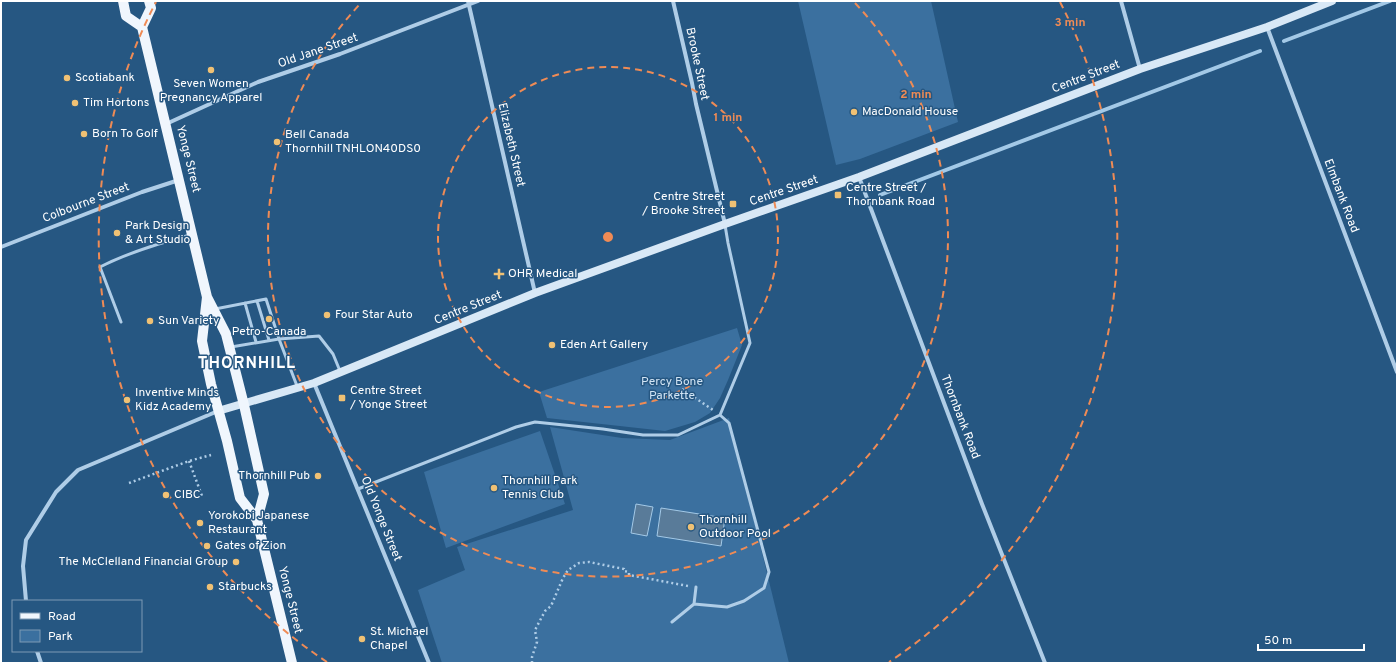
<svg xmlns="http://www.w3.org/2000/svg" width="1398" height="664" viewBox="0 0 1398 664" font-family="Overpass,sans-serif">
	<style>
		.green { fill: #3b709f }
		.water { fill: #597b99; stroke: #a3c9e7 }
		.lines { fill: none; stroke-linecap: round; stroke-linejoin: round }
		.stream { stroke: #a3c9e7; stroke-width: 4 }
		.path { stroke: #afcde7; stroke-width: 2.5; stroke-dasharray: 2 3; stroke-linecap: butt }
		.lane { stroke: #afcde7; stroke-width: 3 }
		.street { stroke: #afcde7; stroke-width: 4 }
		.secondary { stroke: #d8e8f6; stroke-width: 8 }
		.primary { stroke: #f0f6fd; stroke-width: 10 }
		.ring { fill: none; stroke: #ef8b55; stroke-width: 2; stroke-dasharray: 7 5 }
		.poi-dot { fill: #f0c174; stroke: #265782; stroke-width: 1.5 }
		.labels { text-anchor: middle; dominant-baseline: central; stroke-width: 3; stroke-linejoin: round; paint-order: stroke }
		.street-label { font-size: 12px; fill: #fff; stroke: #265782 }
		.poi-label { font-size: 12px; fill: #fff; stroke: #265782; text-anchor: start }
		.park-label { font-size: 12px; fill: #d2e5f5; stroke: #265782 }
		.district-label { font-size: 16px; font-weight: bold; letter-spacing: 1px; fill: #fff; stroke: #265782 }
		.centre { fill: #ef8b55; stroke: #265782; stroke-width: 2 }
		.ring-label { font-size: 12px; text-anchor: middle; font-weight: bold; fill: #ef8b55; stroke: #265782; stroke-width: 3; stroke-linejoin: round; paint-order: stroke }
	</style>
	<rect width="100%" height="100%" fill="#265782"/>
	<path class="green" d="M 798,1 L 931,1 L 958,122 L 860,159 L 836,165 Z
		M 737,328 L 742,345 L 728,380 L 720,398 L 710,413 L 695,422 L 665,431 L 547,418 L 539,392 Z
		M 729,418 L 789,663 L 442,663 L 418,590 L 465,570 L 457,547 L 573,510 L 550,427 L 622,438 L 670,440 Z
		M 540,431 L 565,504 L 446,548 L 424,472 Z"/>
	<path class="water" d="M 636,504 L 653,507 L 647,536 L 631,533 Z
		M 661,508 L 725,518 L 721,546 L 657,536 Z"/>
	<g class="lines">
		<path class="stream" d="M 1284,41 L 1390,1
			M 880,195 L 1260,51"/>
		<path class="path" d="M 682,389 L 713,410
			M 189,461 L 202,496
			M 129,483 L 189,461 L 211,455
			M 532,663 L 532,657 L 537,642 L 535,630 L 545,611 L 551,606 L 563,578 L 568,570 L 579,563 L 589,562 L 624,569 L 624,571 L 629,572 L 629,575 L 688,586"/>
		<path class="lane" d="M 257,301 L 269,340
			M 245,303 L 256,342
			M 215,309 L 266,299 L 279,339 L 231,347
			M 121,322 L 100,267 C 129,252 160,243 190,235
			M 297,386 L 279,339 L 319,336 L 333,354 L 340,371
			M 358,489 L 516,427 L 535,422 L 603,429 L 643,435 L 678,435 L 720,415 L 750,343 L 728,243 L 725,225
			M 694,604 L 696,587
			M 672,622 L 694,604 L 727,607 L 744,601 L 764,588 L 769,572 L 729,423 L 720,415"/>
		<path class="street" d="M 468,1 L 535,293
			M 673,1 L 692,83 L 696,104 L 725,224
			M 1121,1 L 1140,69
			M 1267,27 L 1397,372
			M 166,124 L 258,82 L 340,54 L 478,1
			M 859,177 L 982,504 L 1045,663
			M 1,247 L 142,192 L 179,180
			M 314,383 L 429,663
			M 26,601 L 23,566 L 26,540 L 56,492 L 78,470 L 218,411
			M 37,651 L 41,663"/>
		<path class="secondary" d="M 218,411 L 314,383 L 535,293 L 725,224 L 859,177 L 1140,69 L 1267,27 L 1332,1"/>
		<path class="primary" d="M 123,1 L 126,16 L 142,27
			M 149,1 L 151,8 L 142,27 L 207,297 L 226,334 L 244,405 L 264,494 L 257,520
			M 207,297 L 202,341 L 211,384 L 227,441 L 240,498 L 257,520 L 292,663"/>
	</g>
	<g class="ring">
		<circle cx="608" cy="237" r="170"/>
		<path d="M855 3A340 340 0 1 1 361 3"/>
		<path d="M327 662A510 510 0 0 1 156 2M1060 2A510 510 0 0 1 889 662"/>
	</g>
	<g class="poi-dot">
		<circle cx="211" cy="70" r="4"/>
		<circle cx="67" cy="78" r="4"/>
		<circle cx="75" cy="103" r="4"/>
		<circle cx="854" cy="112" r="4"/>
		<circle cx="84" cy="134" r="4"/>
		<circle cx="277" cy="142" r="4"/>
		<rect x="834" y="191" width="8" height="8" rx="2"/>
		<rect x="729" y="200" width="8" height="8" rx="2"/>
		<circle cx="117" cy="233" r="4"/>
		<path d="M497 268h4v4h4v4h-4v4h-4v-4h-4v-4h4z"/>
		<circle cx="327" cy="315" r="4"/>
		<circle cx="269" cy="319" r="4"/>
		<circle cx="150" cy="321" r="4"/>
		<circle cx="552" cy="345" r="4"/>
		<rect x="338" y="394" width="8" height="8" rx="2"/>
		<circle cx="127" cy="400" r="4"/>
		<circle cx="318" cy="476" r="4"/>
		<circle cx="494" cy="488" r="4"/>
		<circle cx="166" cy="495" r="4"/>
		<circle cx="200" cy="523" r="4"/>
		<circle cx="691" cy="527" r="4"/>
		<circle cx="207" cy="546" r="4"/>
		<circle cx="236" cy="562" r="4"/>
		<circle cx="210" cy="587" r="4"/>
		<circle cx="362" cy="639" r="4"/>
	</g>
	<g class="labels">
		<g class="street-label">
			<text transform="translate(318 51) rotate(-19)">Old Jane Street</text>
			<text transform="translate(697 64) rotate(78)">Brooke Street</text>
			<text transform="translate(1086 77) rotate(-21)">Centre Street</text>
			<text transform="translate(511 145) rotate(77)">Elizabeth Street</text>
			<text transform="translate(188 159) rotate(76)">Yonge Street</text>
			<text transform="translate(784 191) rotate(-19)">Centre Street</text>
			<text transform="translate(1341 196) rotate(69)">Elmbank Road</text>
			<text transform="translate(86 203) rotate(-21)">Colbourne Street</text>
			<text transform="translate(468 308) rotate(-22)">Centre Street</text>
			<text transform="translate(960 417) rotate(69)">Thornbank Road</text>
			<text transform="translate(381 519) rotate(68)">Old Yonge Street</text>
			<text transform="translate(290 600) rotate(76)">Yonge Street</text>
		</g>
		<g class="poi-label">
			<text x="75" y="78">Scotiabank</text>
			<text x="211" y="84" text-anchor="middle">Seven Women<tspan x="211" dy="14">Pregnancy Apparel</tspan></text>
			<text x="83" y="103">Tim Hortons</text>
			<text x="862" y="112">MacDonald House</text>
			<text x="92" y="134">Born To Golf</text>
			<text x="285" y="135">Bell Canada<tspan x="285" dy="14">Thornhill TNHLON40DS0</tspan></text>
			<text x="846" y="188">Centre Street /<tspan x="846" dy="14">Thornbank Road</tspan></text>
			<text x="725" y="197" text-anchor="end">Centre Street<tspan x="725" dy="14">/ Brooke Street</tspan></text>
			<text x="125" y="226">Park Design<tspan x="125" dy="14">&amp; Art Studio</tspan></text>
			<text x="508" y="274">OHR Medical</text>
			<text x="335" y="315">Four Star Auto</text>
			<text x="158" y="321">Sun Variety</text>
			<text x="269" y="332" text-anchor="middle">Petro-Canada</text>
			<text x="560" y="345">Eden Art Gallery</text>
			<text x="350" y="391">Centre Street<tspan x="350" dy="14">/ Yonge Street</tspan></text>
			<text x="135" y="393">Inventive Minds<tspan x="135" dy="14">Kidz Academy</tspan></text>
			<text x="310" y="476" text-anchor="end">Thornhill Pub</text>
			<text x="502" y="481">Thornhill Park<tspan x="502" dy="14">Tennis Club</tspan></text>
			<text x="174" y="495">CIBC</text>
			<text x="208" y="516">Yorokobi Japanese<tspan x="208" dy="14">Restaurant</tspan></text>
			<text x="699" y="520">Thornhill<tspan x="699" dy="14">Outdoor Pool</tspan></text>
			<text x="215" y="546">Gates of Zion</text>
			<text x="228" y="562" text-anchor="end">The McClelland Financial Group</text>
			<text x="218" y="587">Starbucks</text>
			<text x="370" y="632">St. Michael<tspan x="370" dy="14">Chapel</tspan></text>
		</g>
		<g class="park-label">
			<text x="672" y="382">Percy Bone<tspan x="672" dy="14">Parkette</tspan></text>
		</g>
		<g class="district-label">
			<text x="247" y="364">THORNHILL</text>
		</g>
	</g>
	<circle cx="608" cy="237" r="6" class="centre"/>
	<g class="ring-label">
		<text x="1070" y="26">3 min</text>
		<text x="916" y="98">2 min</text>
		<text x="728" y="121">1 min</text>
	</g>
	<rect width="1398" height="664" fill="none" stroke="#ffffff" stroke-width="4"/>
	<rect x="12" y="600" width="130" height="52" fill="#265782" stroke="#7d9ab4"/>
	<rect x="20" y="613" width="20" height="6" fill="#f0f6fd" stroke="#7d9ab4"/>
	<text x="48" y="620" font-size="12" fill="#ffffff">Road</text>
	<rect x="20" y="630" width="20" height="12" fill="#3b709f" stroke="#7d9ab4"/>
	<text x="48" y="640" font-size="12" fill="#ffffff">Park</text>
	<path d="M1258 644v6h106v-6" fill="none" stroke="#ffffff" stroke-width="2"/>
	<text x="1264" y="644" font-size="12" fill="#ffffff" stroke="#265782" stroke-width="3" paint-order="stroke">50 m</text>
</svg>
